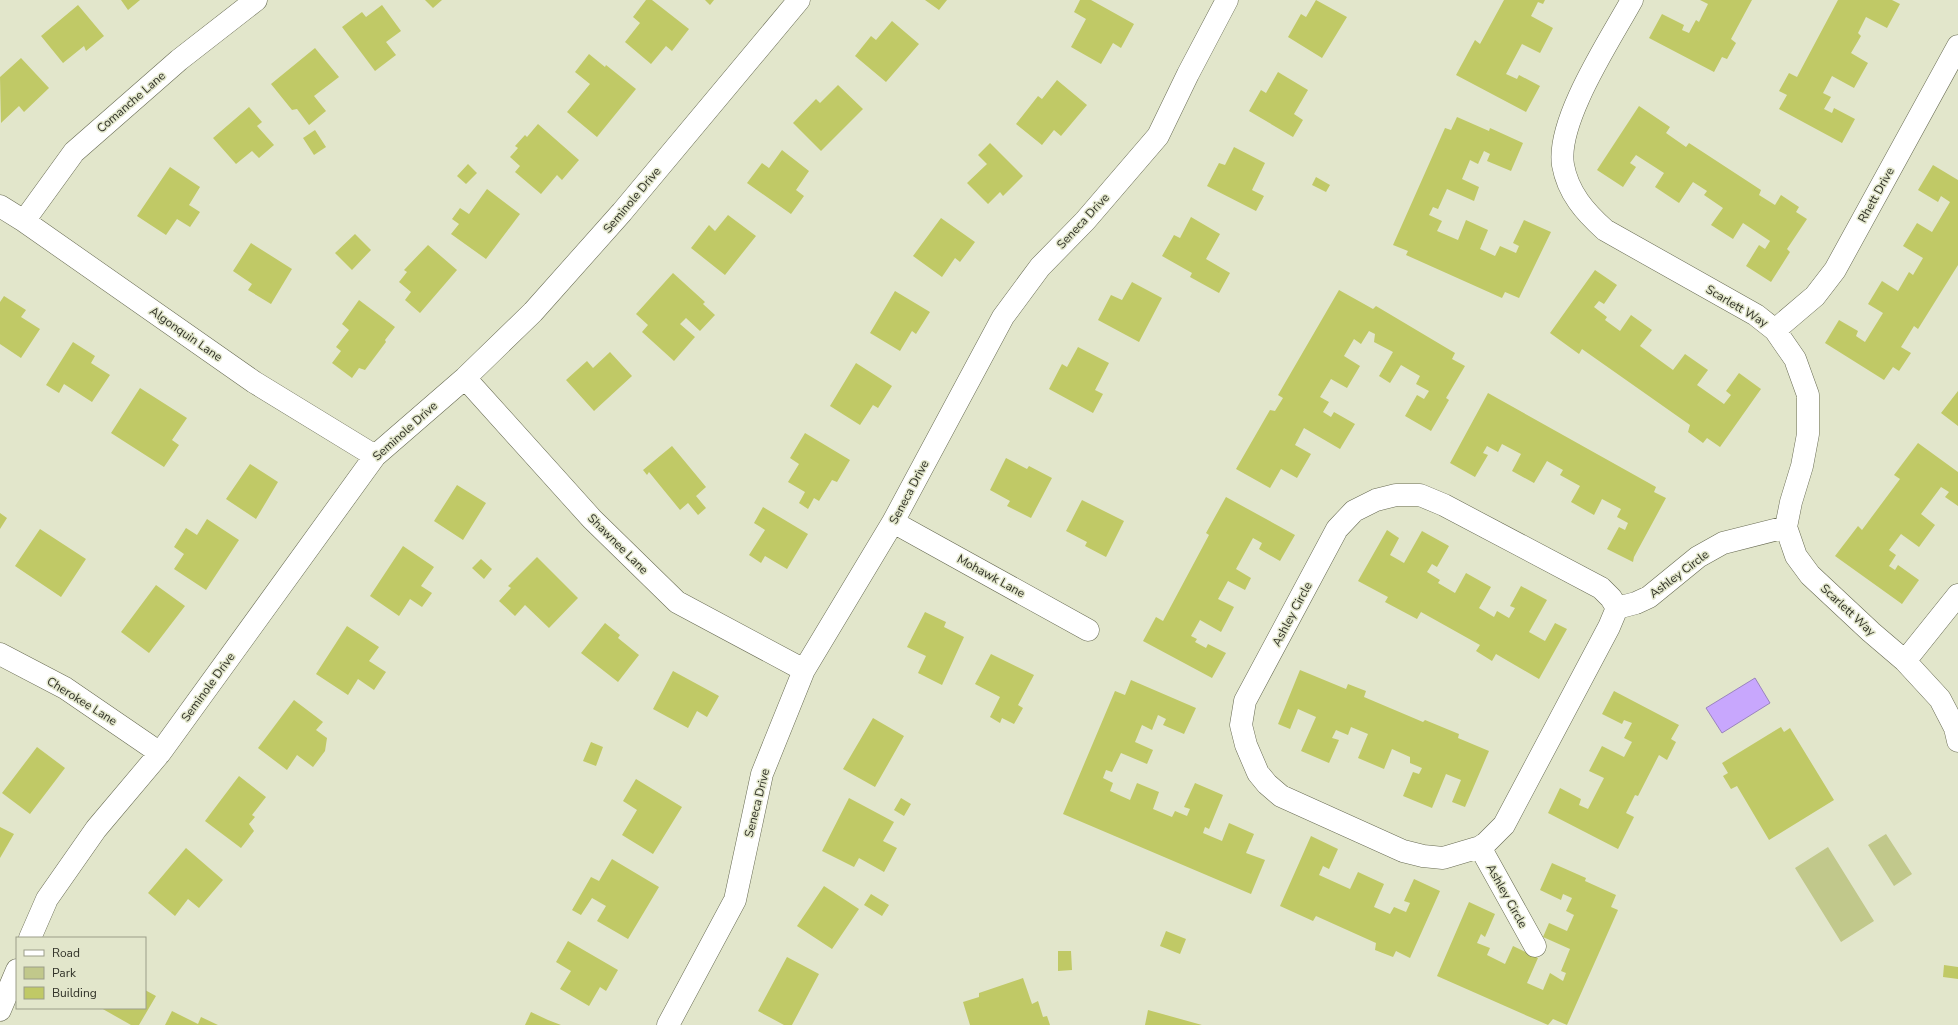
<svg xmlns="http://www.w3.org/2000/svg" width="1958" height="1025" viewBox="0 0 1958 1025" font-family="'Nunito Sans',sans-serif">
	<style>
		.green { fill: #c1c88b }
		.water { fill: #c8a7fd; stroke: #9a84bd }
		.building { fill: #c0c966 }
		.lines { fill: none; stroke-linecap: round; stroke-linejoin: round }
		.minor-casing { stroke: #686b53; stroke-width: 23 }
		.minor { stroke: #fff; stroke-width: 22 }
		.labels { text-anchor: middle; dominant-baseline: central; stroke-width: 3; stroke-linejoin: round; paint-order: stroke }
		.street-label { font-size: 12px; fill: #303127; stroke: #e2e6cb }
	</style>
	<rect width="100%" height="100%" fill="#e2e6cb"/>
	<path class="green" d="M 1886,834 L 1912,874 L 1894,886 L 1868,845 Z
		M 1828,847 L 1874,921 L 1841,942 L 1795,868 Z"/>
	<path class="water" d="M 1755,678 L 1770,703 L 1722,733 L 1706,708 Z"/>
	<path class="building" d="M 121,0 L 140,0 L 128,10 Z
		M 425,0 L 442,0 L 433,8 Z
		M 646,0 L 652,0 L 689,29 L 672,51 L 666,46 L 651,64 L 625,42 L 640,23 L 633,17 Z
		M 705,0 L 714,0 L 710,5 Z
		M 925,0 L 947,0 L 939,10 Z
		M 1080,0 L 1091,0 L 1134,24 L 1121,48 L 1113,43 L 1101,64 L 1071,47 L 1086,19 L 1074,12 Z
		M 1316,0 L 1347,17 L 1322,58 L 1288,37 L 1301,14 L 1306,17 Z
		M 1504,0 L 1545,0 L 1543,4 L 1538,2 L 1531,16 L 1553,28 L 1540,53 L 1522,44 L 1506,74 L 1517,79 L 1519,75 L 1540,86 L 1526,112 L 1456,75 L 1475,40 L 1480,44 Z
		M 1700,0 L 1752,0 L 1731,39 L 1736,43 L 1727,59 L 1722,57 L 1714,72 L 1649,38 L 1662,14 L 1684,25 L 1682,30 L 1689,33 L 1696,20 L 1699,22 L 1708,4 Z
		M 1838,0 L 1892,0 L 1900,4 L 1887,28 L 1866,17 L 1858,33 L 1861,36 L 1851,53 L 1868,63 L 1854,88 L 1832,76 L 1823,93 L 1831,97 L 1824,109 L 1832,113 L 1834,108 L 1855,119 L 1842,143 L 1779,109 L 1787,95 L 1779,91 L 1789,73 L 1797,77 Z
		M 78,5 L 104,36 L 86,51 L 84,46 L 63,63 L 41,36 Z
		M 382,5 L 401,31 L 386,42 L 396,55 L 375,71 L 342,27 L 362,12 L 366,17 Z
		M 892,21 L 919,44 L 886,82 L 855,56 L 871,36 L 876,40 Z
		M 315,48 L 339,77 L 314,96 L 326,111 L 309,125 L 297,109 L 292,110 L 271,84 Z
		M 589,54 L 605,67 L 606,65 L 636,89 L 597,137 L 567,112 L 590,84 L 575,72 Z
		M 21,58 L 49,88 L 24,112 L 19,106 L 1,123 L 0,77 Z
		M 1278,72 L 1308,90 L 1294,114 L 1303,120 L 1293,137 L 1249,111 L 1261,90 L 1266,93 Z
		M 1057,80 L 1087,105 L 1061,136 L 1054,130 L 1042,145 L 1016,124 L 1038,96 L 1042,99 Z
		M 838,85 L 863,109 L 821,151 L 793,123 L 816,99 L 820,103 Z
		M 1639,106 L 1670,127 L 1666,133 L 1686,147 L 1689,143 L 1761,190 L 1759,195 L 1775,205 L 1781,195 L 1799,207 L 1796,212 L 1807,219 L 1787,249 L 1790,252 L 1771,282 L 1746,266 L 1759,245 L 1765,249 L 1770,241 L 1743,223 L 1733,239 L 1711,225 L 1723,208 L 1704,195 L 1707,191 L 1693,182 L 1679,203 L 1655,187 L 1664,173 L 1636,155 L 1630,163 L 1636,167 L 1623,187 L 1597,170 Z
		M 249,107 L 262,122 L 257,126 L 274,145 L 259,158 L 252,151 L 236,164 L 213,138 Z
		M 1457,117 L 1489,131 L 1490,128 L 1523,143 L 1511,171 L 1487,161 L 1490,154 L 1484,151 L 1478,164 L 1470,160 L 1462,179 L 1479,187 L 1474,201 L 1447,189 L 1438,209 L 1433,207 L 1429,215 L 1442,221 L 1437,231 L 1458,240 L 1466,220 L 1488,230 L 1480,249 L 1495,256 L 1500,246 L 1516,253 L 1519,246 L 1513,243 L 1524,220 L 1551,232 L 1519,298 L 1505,292 L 1502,298 L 1406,255 L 1408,251 L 1393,245 L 1445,128 L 1451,130 Z
		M 538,124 L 579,160 L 562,180 L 557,175 L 541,194 L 515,172 L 520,166 L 510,157 L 518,148 L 515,146 L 525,135 L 527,137 Z
		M 315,130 L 326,147 L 314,155 L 303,138 Z
		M 990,143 L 1023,176 L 1003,196 L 1000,192 L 988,204 L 967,183 L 987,164 L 978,155 Z
		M 1234,147 L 1265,163 L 1252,190 L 1264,196 L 1256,211 L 1207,186 L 1219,163 L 1225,165 Z
		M 782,150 L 809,171 L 796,190 L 804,196 L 791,214 L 747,183 L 762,163 L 769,168 Z
		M 468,164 L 477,173 L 466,184 L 457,176 Z
		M 1933,165 L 1958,180 L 1958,265 L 1918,329 L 1914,326 L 1901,347 L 1911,353 L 1899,371 L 1893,367 L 1884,380 L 1825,343 L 1839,320 L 1858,331 L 1856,336 L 1865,342 L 1883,313 L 1868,304 L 1882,281 L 1898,291 L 1909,272 L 1913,275 L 1923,258 L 1903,246 L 1917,223 L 1932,232 L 1950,202 L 1941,196 L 1938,202 L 1918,190 Z
		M 170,167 L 200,187 L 189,205 L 200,212 L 190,227 L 177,219 L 166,235 L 137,216 Z
		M 1316,177 L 1330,185 L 1326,192 L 1312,185 Z
		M 487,189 L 520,214 L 486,259 L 451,234 L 459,224 L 452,219 L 460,208 L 469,214 Z
		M 728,215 L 756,236 L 725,275 L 691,248 L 709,225 L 715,231 Z
		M 1191,217 L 1220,234 L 1206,259 L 1230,273 L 1219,293 L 1190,277 L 1192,273 L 1162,256 L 1174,235 L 1180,238 Z
		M 941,218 L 975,242 L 960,262 L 955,258 L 942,277 L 913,256 Z
		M 355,234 L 371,250 L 352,270 L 335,253 Z
		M 251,243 L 292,269 L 271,304 L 248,290 L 252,284 L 233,271 Z
		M 428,245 L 457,270 L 420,313 L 405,300 L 411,292 L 399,282 L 407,272 L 404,270 Z
		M 1595,270 L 1617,285 L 1604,304 L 1599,301 L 1594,307 L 1607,317 L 1605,320 L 1620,331 L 1631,315 L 1652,330 L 1640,346 L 1673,370 L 1685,354 L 1708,370 L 1697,385 L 1724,404 L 1731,395 L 1726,391 L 1739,373 L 1761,389 L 1720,447 L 1707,438 L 1703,443 L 1688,432 L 1690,425 L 1582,349 L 1579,354 L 1550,333 Z
		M 673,273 L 705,302 L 703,304 L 715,315 L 700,331 L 686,318 L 680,324 L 695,337 L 674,361 L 642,332 L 648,325 L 636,314 Z
		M 1132,282 L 1162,298 L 1139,342 L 1098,320 L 1111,295 L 1122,300 Z
		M 1339,290 L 1373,309 L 1376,306 L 1455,353 L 1452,359 L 1465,366 L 1446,398 L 1449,400 L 1431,431 L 1405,416 L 1417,395 L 1424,399 L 1429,391 L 1416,384 L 1420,376 L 1401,365 L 1390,383 L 1379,376 L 1393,352 L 1374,342 L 1375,334 L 1369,331 L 1361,344 L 1354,339 L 1344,356 L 1360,366 L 1347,388 L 1331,379 L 1320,397 L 1329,402 L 1323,412 L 1331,417 L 1334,412 L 1355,424 L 1340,449 L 1304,428 L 1295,445 L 1311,454 L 1297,478 L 1281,469 L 1270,488 L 1236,469 L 1270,410 L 1275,411 L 1283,398 L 1278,395 Z
		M 895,291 L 930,312 L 916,334 L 912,331 L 900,351 L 870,333 Z
		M 4,296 L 26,310 L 21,317 L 40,329 L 21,358 L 0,344 L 0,302 Z
		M 359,300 L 395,327 L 385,340 L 386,342 L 365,370 L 359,368 L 352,378 L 332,363 L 341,351 L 336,347 L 349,330 L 342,324 Z
		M 73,342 L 95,356 L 91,363 L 110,375 L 92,402 L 64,384 L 59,393 L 46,385 Z
		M 1078,347 L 1109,363 L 1095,390 L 1103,394 L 1093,413 L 1049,389 L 1062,364 L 1067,367 Z
		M 610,352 L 632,376 L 594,411 L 566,380 L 587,361 L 593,368 Z
		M 856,363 L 892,386 L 878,408 L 873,405 L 860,425 L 830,406 Z
		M 140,388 L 187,418 L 172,440 L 179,445 L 164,467 L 111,433 Z
		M 1958,391 L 1958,426 L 1941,413 Z
		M 1488,393 L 1656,487 L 1654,492 L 1666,498 L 1634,557 L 1633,562 L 1607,549 L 1619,527 L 1625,530 L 1628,523 L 1617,517 L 1621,509 L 1602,499 L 1594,515 L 1571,502 L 1580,486 L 1560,475 L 1563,470 L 1547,461 L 1534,483 L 1512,471 L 1521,454 L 1502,444 L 1498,452 L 1487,446 L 1483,453 L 1488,455 L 1475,477 L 1450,463 Z
		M 805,433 L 850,460 L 837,482 L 832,480 L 819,501 L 814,498 L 808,509 L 799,503 L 805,492 L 788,482 L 799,464 L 790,458 Z
		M 1918,443 L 1958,472 L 1958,506 L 1945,497 L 1949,492 L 1941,487 L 1921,514 L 1935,525 L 1919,547 L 1901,534 L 1889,550 L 1896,555 L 1889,566 L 1895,570 L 1898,565 L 1919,580 L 1902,604 L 1835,556 L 1858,526 L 1862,530 L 1900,479 L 1894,475 Z
		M 672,446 L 706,487 L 696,496 L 706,508 L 698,515 L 688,503 L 680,510 L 649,472 L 647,475 L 643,470 Z
		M 1006,458 L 1027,469 L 1029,466 L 1052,478 L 1031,518 L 1007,506 L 1010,501 L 990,490 Z
		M 250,464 L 278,482 L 256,519 L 226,499 Z
		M 457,485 L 486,503 L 463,540 L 434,521 Z
		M 1226,497 L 1295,535 L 1280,561 L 1259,549 L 1262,543 L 1253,538 L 1236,569 L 1251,578 L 1245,590 L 1228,581 L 1218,599 L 1234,607 L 1221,632 L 1200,620 L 1191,636 L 1197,639 L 1195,642 L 1206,648 L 1208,644 L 1226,653 L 1212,678 L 1143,641 L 1156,617 L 1163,621 L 1209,535 L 1206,533 Z
		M 1082,500 L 1124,521 L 1106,557 L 1085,546 L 1087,542 L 1066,531 Z
		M 763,507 L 808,534 L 787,569 L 765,556 L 761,563 L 749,555 L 765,530 L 754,523 Z
		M 0,513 L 7,518 L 0,529 Z
		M 207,519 L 239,540 L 206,590 L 174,569 L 184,554 L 174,547 L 186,528 L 197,535 Z
		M 40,529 L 86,559 L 61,597 L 15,566 Z
		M 1387,530 L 1399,538 L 1390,555 L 1404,563 L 1422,531 L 1449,546 L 1437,567 L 1432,564 L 1427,572 L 1440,580 L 1438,583 L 1455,593 L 1466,573 L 1491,587 L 1479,608 L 1494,617 L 1497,611 L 1509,618 L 1515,608 L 1510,606 L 1521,586 L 1547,600 L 1529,632 L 1545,641 L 1555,623 L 1567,629 L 1539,679 L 1496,654 L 1492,661 L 1476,651 L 1480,645 L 1421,612 L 1417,619 L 1385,602 L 1388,597 L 1358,581 Z
		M 403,546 L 434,567 L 421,586 L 432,593 L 422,607 L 410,599 L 399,616 L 370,596 Z
		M 537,557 L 578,598 L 549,628 L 525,605 L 515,616 L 499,601 L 511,588 L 508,586 Z
		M 481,559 L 492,569 L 484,579 L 472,568 Z
		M 156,585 L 185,606 L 149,653 L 121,632 Z
		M 925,612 L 946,622 L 944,627 L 964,637 L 942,685 L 918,673 L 926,656 L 907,647 Z
		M 605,623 L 620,635 L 618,638 L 639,655 L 618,682 L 581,653 Z
		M 347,626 L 379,647 L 369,661 L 386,672 L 374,690 L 358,679 L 348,695 L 316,674 Z
		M 991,654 L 1034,675 L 1018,705 L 1023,708 L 1014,724 L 1002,718 L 1000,723 L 990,717 L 1000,697 L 975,684 Z
		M 1300,670 L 1346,689 L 1348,684 L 1366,691 L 1364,697 L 1423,722 L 1425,720 L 1459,734 L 1458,738 L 1489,751 L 1465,807 L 1452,802 L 1461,780 L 1446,774 L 1432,808 L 1403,796 L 1413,772 L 1419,774 L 1422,768 L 1410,763 L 1410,757 L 1392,749 L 1384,769 L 1358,758 L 1368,734 L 1351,727 L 1348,735 L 1336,730 L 1332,738 L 1339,740 L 1329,763 L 1301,751 L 1316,717 L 1298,709 L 1290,729 L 1278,724 Z
		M 673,671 L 719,696 L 707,717 L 697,711 L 688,728 L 653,709 Z
		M 1131,680 L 1196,708 L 1184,734 L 1163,725 L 1166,719 L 1158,715 L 1152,730 L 1142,725 L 1135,742 L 1153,750 L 1147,764 L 1121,753 L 1112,772 L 1106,770 L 1103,778 L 1113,783 L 1110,791 L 1130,800 L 1137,783 L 1159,792 L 1153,809 L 1172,817 L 1175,811 L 1187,816 L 1190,809 L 1184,807 L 1195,783 L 1223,795 L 1209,829 L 1205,827 L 1203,833 L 1222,841 L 1229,823 L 1254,834 L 1246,853 L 1265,860 L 1251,894 L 1063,814 L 1115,691 L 1125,695 Z
		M 1614,691 L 1679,725 L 1671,739 L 1676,742 L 1667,760 L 1659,755 L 1638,796 L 1635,795 L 1626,813 L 1634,817 L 1618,849 L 1548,813 L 1560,788 L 1581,799 L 1579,805 L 1588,809 L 1604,778 L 1589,771 L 1602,746 L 1624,757 L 1632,742 L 1624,738 L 1632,723 L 1624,720 L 1622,724 L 1602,714 Z
		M 294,700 L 323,722 L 316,730 L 327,738 L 325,751 L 313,767 L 297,755 L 287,770 L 258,748 Z
		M 873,718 L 904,736 L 875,787 L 843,769 Z
		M 1781,727 L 1784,732 L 1790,728 L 1834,800 L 1769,840 L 1737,786 L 1731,789 L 1723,776 L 1728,773 L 1722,763 Z
		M 591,742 L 603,747 L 596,766 L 583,761 Z
		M 37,747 L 65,768 L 30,814 L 2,793 Z
		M 239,776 L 266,797 L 252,815 L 255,817 L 249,824 L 254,831 L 241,848 L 205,821 Z
		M 636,779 L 682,807 L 653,854 L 622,835 L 637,810 L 623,801 Z
		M 849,798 L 894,822 L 883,841 L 897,848 L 884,872 L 859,858 L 854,867 L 822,851 Z
		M 901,798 L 911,804 L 904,816 L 894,810 Z
		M 0,827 L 14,834 L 0,858 Z
		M 1311,836 L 1338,849 L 1329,869 L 1323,866 L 1319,875 L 1350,889 L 1358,872 L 1384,884 L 1374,907 L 1390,914 L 1394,907 L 1406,912 L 1410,903 L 1404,901 L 1414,879 L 1440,891 L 1410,958 L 1396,951 L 1393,957 L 1375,950 L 1376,943 L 1316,916 L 1313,921 L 1280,906 Z
		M 186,848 L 223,880 L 199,908 L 188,899 L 175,916 L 148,893 Z
		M 612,859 L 659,887 L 628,939 L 597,921 L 606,906 L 592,898 L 581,915 L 572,910 L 591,877 L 599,881 Z
		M 1552,863 L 1586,878 L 1585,881 L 1616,895 L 1611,907 L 1618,910 L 1567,1025 L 1553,1019 L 1548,1025 L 1437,976 L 1469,902 L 1495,914 L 1485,937 L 1481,934 L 1477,943 L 1490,948 L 1487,955 L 1505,964 L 1513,946 L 1538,958 L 1527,983 L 1543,990 L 1550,973 L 1563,981 L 1566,973 L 1561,971 L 1570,949 L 1543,937 L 1549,923 L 1567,931 L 1574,915 L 1566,911 L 1572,898 L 1563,894 L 1561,900 L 1540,890 Z
		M 824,886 L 859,909 L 832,949 L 797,926 Z
		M 871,894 L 889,905 L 882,916 L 864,905 Z
		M 1166,931 L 1186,939 L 1180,954 L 1160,946 Z
		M 568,941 L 618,970 L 606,991 L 600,987 L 589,1006 L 560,989 L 571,971 L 556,962 Z
		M 1058,951 L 1071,951 L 1072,970 L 1058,971 Z
		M 787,957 L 819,974 L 792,1025 L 784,1025 L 758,1011 Z
		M 1944,965 L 1958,967 L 1958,979 L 1943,977 Z
		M 1023,978 L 1032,1004 L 1038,1001 L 1043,1017 L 1047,1016 L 1050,1025 L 970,1025 L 963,1002 L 979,997 L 979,993 Z
		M 145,990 L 156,996 L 139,1025 L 131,1025 L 101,1008 L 145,1008 Z
		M 1148,1010 L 1202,1025 L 1145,1025 Z
		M 172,1011 L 198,1024 L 201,1017 L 218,1025 L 165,1025 Z
		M 531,1012 L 548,1020 L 561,1025 L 525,1025 Z"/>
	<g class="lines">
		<g class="minor-casing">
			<path id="minor" d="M 1632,0 C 1610,40 1556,121 1563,165 C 1568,193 1585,212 1605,230 L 1756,315 L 1775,330 L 1795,359 L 1808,395 L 1808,434 L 1802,466 L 1791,502 L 1786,527 L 1796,556 L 1810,575 L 1871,632 L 1905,661 L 1940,699 L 1955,728 L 1958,741
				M 0,206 L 24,221 L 254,382 L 375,456
				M 24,221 L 74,152 L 179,60 L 256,0
				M 1775,330 L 1815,296 L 1835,270 L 1958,46
				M 465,378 L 592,519 L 677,602 L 804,670
				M 893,522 L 1088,630
				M 1617,608 L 1611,598 L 1601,588 L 1444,505 L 1420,495 L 1396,495 L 1376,500 L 1354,511 L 1337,529 L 1245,701 L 1241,725 L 1246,745 L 1258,773 L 1267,784 L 1281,796 L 1403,851 L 1423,856 L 1443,858 L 1480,847 L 1486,843 L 1504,825 L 1609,627 L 1617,608 L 1636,603 L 1649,597 L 1698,557 L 1723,543 L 1786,527
				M 0,654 L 65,688 L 160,753
				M 1905,661 L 1958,595
				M 1480,847 L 1535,946
				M 30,938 L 47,899 L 96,829 L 160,753 L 375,456 L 465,378 L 533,312 L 622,212 L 799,0
				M 0,1010 L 17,970
				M 668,1025 L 735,900 L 762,774 L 804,670 L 893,522 L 1003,317 L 1040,267 L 1085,221 L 1158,136 L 1188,74 L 1227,0"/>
		</g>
		<use href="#minor" class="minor"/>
	</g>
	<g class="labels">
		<g class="street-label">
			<text transform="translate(131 102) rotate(-41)">Comanche Lane</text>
			<text transform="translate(1876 195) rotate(-61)">Rhett Drive</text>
			<text transform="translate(632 200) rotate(-50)">Seminole Drive</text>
			<text transform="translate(1083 221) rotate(-47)">Seneca Drive</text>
			<text transform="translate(1737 306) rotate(31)">Scarlett Way</text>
			<text transform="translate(186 334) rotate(35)">Algonquin Lane</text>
			<text transform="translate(405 431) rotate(-42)">Seminole Drive</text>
			<text transform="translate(909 492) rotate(-62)">Seneca Drive</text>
			<text transform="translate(618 544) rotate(45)">Shawnee Lane</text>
			<text transform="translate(1679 574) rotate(-37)">Ashley Circle</text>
			<text transform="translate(991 576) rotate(29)">Mohawk Lane</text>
			<text transform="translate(1848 610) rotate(43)">Scarlett Way</text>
			<text transform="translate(1292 614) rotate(-62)">Ashley Circle</text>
			<text transform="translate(208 687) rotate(-54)">Seminole Drive</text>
			<text transform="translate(82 701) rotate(32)">Cherokee Lane</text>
			<text transform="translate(757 803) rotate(-76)">Seneca Drive</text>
			<text transform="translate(1507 896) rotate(61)">Ashley Circle</text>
		</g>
	</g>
	<rect x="16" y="937" width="130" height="72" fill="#e2e6cb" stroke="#9b9e89"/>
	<rect x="24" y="950" width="20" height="6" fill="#ffffff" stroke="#9b9e89"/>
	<text x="52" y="957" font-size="12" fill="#303127">Road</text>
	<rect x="24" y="967" width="20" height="12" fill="#c1c88b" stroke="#9b9e89"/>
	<text x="52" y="977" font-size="12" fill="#303127">Park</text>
	<rect x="24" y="987" width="20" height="12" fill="#c0c966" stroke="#9b9e89"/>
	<text x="52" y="997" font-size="12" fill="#303127">Building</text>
</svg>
